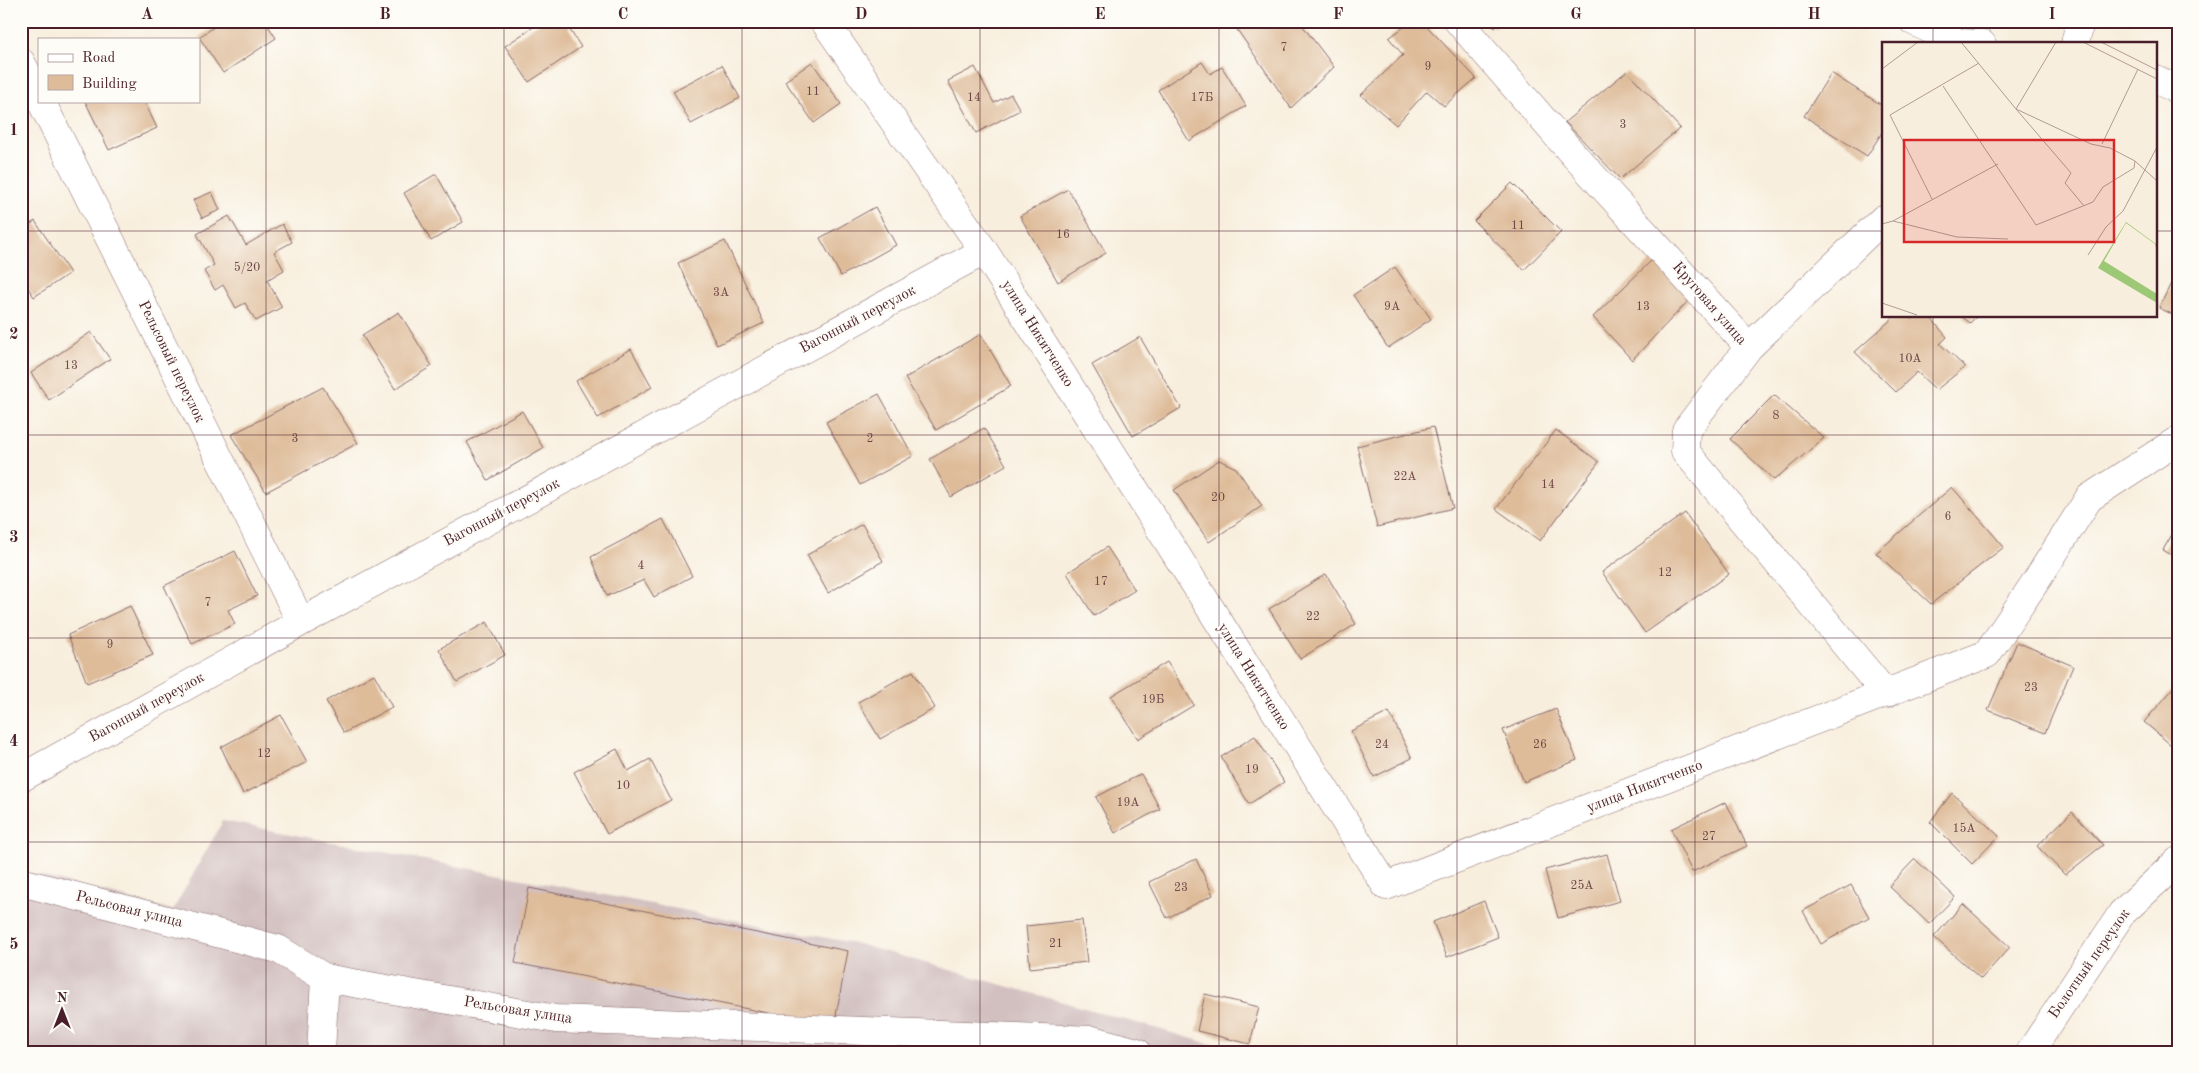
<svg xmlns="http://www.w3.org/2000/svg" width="2199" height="1073" viewBox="0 0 2199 1073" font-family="'Old Standard TT',serif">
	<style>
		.industrial { fill: #d2bfc0 }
		.building { fill: #debc9a }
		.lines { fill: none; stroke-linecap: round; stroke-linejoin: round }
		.minor-casing { stroke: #876769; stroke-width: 29 }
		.minor { stroke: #fff; stroke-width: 28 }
		.grid { fill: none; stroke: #4a1f2b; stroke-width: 1; stroke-opacity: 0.55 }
		.labels { text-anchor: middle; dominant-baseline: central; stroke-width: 4.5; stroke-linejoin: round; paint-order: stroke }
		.number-label { font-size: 12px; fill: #6f4647 }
		.street-label { font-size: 15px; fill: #4a1f2b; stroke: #fdfcf7 }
		.inset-road { fill: none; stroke: #b29b96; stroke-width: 1 }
		.view { fill: #d62828; fill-opacity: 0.15; stroke: #d62828; stroke-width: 2.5 }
		.inset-edge { fill: none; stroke: #4a1f2b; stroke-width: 2.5 }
		.neatline { fill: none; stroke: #4a1f2b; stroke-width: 2 }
		.grid-label { font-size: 16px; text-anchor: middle; font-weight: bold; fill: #4a1f2b }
	</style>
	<rect width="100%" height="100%" fill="#fdfcf7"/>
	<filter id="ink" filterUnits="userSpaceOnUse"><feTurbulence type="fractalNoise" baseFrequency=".02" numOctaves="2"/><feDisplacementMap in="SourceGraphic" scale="10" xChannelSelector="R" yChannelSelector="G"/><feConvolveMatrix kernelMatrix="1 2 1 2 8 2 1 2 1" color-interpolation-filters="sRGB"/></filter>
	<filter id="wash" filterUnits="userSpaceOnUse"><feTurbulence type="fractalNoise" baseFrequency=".0096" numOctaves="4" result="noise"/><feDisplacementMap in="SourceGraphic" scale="20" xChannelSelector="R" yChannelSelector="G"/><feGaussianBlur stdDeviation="1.12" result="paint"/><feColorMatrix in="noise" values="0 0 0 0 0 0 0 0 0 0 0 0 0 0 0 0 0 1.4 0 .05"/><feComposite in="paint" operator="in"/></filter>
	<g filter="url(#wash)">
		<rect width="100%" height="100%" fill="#f8eedd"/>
		<path class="industrial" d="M 223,821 L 858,944 L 1239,1052 L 21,1052 L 21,871 L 173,910 Z"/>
		<g id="blocks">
			<path class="building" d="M 223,21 L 265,21 L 276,38 L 223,73 L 199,37 Z
				M 542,21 L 564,21 L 581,47 L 529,82 L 505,46 Z
				M 1246,21 L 1299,21 L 1334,67 L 1291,108 L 1236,28 Z
				M 1412,21 L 1422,21 L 1476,78 L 1444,106 L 1427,91 L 1396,125 L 1361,95 L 1403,55 L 1389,38 Z
				M 1487,21 L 1502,21 L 1495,28 Z
				M 812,62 L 841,104 L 814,123 L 785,81 Z
				M 1202,62 L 1210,74 L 1222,67 L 1246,106 L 1189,141 L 1158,90 Z
				M 722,65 L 740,98 L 691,124 L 673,91 Z
				M 975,67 L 994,103 L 1011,94 L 1020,110 L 976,133 L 948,81 Z
				M 1627,71 L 1680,128 L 1620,179 L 1565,122 Z
				M 1831,73 L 1883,106 L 1883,131 L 1867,156 L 1804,116 Z
				M 85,101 L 144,101 L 157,128 L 109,150 Z
				M 436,174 L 463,222 L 431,241 L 404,193 Z
				M 1512,183 L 1561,232 L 1524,270 L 1474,221 Z
				M 1068,189 L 1106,253 L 1058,282 L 1020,216 Z
				M 212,192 L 220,210 L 202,218 L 193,200 Z
				M 875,207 L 896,245 L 841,276 L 820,238 Z
				M 229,216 L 246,245 L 282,224 L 292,242 L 274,252 L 284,270 L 267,280 L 282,307 L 256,321 L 245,303 L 236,308 L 223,285 L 215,290 L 204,271 L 214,265 L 197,234 Z
				M 35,221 L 70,273 L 34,297 L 21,277 L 21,230 Z
				M 725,241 L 764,323 L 717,345 L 678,263 Z
				M 1653,259 L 1692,297 L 1632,360 L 1593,317 Z
				M 1395,267 L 1431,319 L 1388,348 L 1353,295 Z
				M 2174,277 L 2178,279 L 2178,317 L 2159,308 Z
				M 399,312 L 432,366 L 395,389 L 362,335 Z
				M 1895,316 L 1908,316 L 1913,319 L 1915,316 L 1929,316 L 1947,337 L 1940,344 L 1965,367 L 1936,390 L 1917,372 L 1896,392 L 1855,352 Z
				M 1961,316 L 1977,316 L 1970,323 Z
				M 91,332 L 110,359 L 49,400 L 31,373 Z
				M 981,334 L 1011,386 L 936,430 L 905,378 Z
				M 1140,337 L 1181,408 L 1133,436 L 1092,365 Z
				M 631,349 L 652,387 L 598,418 L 576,381 Z
				M 323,387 L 358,443 L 266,492 L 231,435 Z
				M 879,394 L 913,456 L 860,485 L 826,422 Z
				M 1774,395 L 1824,438 L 1774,480 L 1730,439 Z
				M 522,411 L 543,448 L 488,480 L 467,442 Z
				M 1433,427 L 1453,508 L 1377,527 L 1357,446 Z
				M 984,428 L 1006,465 L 951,497 L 930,459 Z
				M 1556,430 L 1599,462 L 1540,541 L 1496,509 Z
				M 1219,460 L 1236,468 L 1262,506 L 1209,542 L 1174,490 Z
				M 1952,487 L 2004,547 L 1931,604 L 1876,553 Z
				M 1685,513 L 1729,574 L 1645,633 L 1602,572 Z
				M 663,519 L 692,576 L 654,597 L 644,580 L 607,596 L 591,557 Z
				M 862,524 L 883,561 L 828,593 L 807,555 Z
				M 2178,524 L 2178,559 L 2163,550 Z
				M 1107,547 L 1135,590 L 1094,616 L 1067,573 Z
				M 235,551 L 257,596 L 228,610 L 235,624 L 192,644 L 164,586 Z
				M 1326,574 L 1356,624 L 1300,659 L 1269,609 Z
				M 130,606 L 153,655 L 87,683 L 68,635 Z
				M 487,622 L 505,655 L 457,682 L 439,649 Z
				M 2017,642 L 2073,666 L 2045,733 L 1988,710 Z
				M 1167,662 L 1194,705 L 1138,739 L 1111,696 Z
				M 913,671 L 935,708 L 880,739 L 858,702 Z
				M 374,674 L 392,707 L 344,733 L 326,701 Z
				M 2178,683 L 2178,751 L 2144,722 Z
				M 1556,709 L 1577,760 L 1524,782 L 1503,730 Z
				M 1389,712 L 1412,758 L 1374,777 L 1351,731 Z
				M 281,715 L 307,762 L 243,794 L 221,747 Z
				M 1255,736 L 1284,782 L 1249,804 L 1221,757 Z
				M 617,749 L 628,771 L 650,759 L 671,800 L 607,834 L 574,772 Z
				M 1141,774 L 1160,809 L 1115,833 L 1096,797 Z
				M 1952,793 L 1999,836 L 1972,864 L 1930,822 Z
				M 1726,802 L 1747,846 L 1692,872 L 1671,829 Z
				M 2072,812 L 2103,845 L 2065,875 L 2037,846 Z
				M 1607,854 L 1620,901 L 1558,918 L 1545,870 Z
				M 1196,859 L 1213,895 L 1167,918 L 1149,882 Z
				M 1915,859 L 1955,897 L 1929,924 L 1889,886 Z
				M 1851,885 L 1869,917 L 1821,944 L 1803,911 Z
				M 529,888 L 848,951 L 834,1026 L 515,963 Z
				M 1484,901 L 1498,937 L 1447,957 L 1433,922 Z
				M 1963,904 L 2010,947 L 1981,979 L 1934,937 Z
				M 1082,920 L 1087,962 L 1030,968 L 1026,926 Z
				M 1205,994 L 1259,1007 L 1250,1044 L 1197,1031 Z
				M 1610,1045 L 1636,1051 L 1636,1052 L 1608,1052 Z
				M 1860,1046 L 1865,1052 L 1854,1052 Z"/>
		</g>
	</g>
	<g filter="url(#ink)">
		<use href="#blocks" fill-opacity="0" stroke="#876769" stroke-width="1"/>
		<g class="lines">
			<g class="minor-casing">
				<path id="minor" d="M 824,21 L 984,251 L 1386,886 L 1987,654 L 2038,578 L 2089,498 L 2178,440
					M 1458,21 L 1572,153 L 1749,347
					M 1913,21 L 1959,43 L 1982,44
					M 2075,44 L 2080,21
					M 21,62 L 39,97
					M 2155,79 L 2178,90
					M 41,101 L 301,622
					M 1883,219 L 1749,347 L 1686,430 L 1685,451 L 1886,694
					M 21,778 L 301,622 L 984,251
					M 21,882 L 278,949 L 325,978 L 556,1019 L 1093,1040 L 1137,1052
					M 321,1052 L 325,978
					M 2030,1052 L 2122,913 L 2178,861"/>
			</g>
			<use href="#minor" class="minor"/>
		</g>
	</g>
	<path class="grid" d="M 266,21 L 266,1052M 504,21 L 504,1052M 742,21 L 742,1052M 980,21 L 980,1052M 1219,21 L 1219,1052M 1457,21 L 1457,1052M 1695,21 L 1695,1052M 1933,21 L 1933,44M 21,231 L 1883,231M 2155,231 L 2178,231M 1933,316 L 1933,1052M 21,435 L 2178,435M 21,638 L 2178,638M 21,842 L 2178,842"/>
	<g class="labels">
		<g class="number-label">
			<text x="1284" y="48">7</text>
			<text x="1428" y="67">9</text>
			<text x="813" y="92">11</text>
			<text x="974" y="98">14</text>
			<text x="1202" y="98">17Б</text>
			<text x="1623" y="125">3</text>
			<text x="1518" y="226">11</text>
			<text x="1063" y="235">16</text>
			<text x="247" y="268">5/20</text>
			<text x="721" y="293">3А</text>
			<text x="1392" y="307">9А</text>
			<text x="1643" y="307">13</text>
			<text x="1910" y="359">10А</text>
			<text x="71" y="366">13</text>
			<text x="1776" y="416">8</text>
			<text x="295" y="439">3</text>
			<text x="870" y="439">2</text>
			<text x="1405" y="477">22А</text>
			<text x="1548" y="485">14</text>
			<text x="1218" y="498">20</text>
			<text x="1948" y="517">6</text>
			<text x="641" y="566">4</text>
			<text x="1665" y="573">12</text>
			<text x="1101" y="582">17</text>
			<text x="208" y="603">7</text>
			<text x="1313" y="617">22</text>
			<text x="110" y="645">9</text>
			<text x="2031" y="688">23</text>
			<text x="1153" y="700">19Б</text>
			<text x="1382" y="745">24</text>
			<text x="1540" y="745">26</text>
			<text x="264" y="754">12</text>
			<text x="1252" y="770">19</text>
			<text x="623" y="786">10</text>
			<text x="1128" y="803">19А</text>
			<text x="1964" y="829">15А</text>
			<text x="1709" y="837">27</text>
			<text x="1582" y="886">25А</text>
			<text x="1181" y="888">23</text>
			<text x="1056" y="944">21</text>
		</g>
		<g class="street-label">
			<text transform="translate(1709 304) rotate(49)">Круговая улица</text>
			<text transform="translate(858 320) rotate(-28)">Вагонный переулок</text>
			<text transform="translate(1037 334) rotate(58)">улица Никитченко</text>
			<text transform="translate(171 362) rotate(64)">Рельсовый переулок</text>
			<text transform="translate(502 513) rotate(-28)">Вагонный переулок</text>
			<text transform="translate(1253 677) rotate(58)">улица Никитченко</text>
			<text transform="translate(147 708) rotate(-29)">Вагонный переулок</text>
			<text transform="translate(1645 787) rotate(-21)">улица Никитченко</text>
			<text transform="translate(129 910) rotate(14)">Рельсовая улица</text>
			<text transform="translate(2090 964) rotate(-55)">Болотный переулок</text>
			<text transform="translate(518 1011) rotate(9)">Рельсовая улица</text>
		</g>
	</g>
	<g transform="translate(1882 42)">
		<rect width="275" height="275" fill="#f8eedd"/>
		<path d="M 244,180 L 274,202 L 275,210 L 273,202 L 244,181 L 222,219 L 275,252 L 275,261 L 216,226 Z" fill="#9dc875"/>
		<path class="inset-road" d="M 79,0 L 134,67 L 209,102 L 228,106 L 253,119 L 275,139M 174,0 L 134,67 L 189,131 L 183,141 L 202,164M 201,0 L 275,37M 219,0 L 275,28M 0,27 L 36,0M 61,44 L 154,183 L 211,160 L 221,145 L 252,126 L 253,119M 220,102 L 256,27M 50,157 L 8,73 L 97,21M 11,179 L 116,122M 0,182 L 11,179 L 75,195 L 126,197M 206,213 L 224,185 L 241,169 L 275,105M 0,261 L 35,273"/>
		<path class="view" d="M 22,98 L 232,98 L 232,200 L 22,200 Z"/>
		<rect width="275" height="275" class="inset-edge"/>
	</g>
	<rect width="2199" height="1073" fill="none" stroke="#fdfcf7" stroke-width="55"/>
	<rect x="38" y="38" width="162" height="65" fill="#fdfcf7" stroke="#b5a4a5"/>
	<rect x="48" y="54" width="25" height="8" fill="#ffffff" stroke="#b5a4a5"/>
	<text x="82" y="62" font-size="15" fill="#4a1f2b">Road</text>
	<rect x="48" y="75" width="25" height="15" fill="#debc9a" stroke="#b5a4a5"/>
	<text x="82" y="88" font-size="15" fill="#4a1f2b">Building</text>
	<g transform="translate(62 1010)" stroke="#fdfcf7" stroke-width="4" paint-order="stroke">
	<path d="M0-4L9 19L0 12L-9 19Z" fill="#4a1f2b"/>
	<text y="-8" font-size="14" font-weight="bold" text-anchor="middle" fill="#4a1f2b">N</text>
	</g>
	<rect x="28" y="28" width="2144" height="1018" class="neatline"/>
	<g class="grid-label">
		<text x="147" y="19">A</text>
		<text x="385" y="19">B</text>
		<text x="623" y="19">C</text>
		<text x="861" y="19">D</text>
		<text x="1100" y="19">E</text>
		<text x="1338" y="19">F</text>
		<text x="1576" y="19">G</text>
		<text x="1814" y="19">H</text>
		<text x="2052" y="19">I</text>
		<text x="14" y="135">1</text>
		<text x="14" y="339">2</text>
		<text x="14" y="542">3</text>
		<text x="14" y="746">4</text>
		<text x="14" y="949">5</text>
	</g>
</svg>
